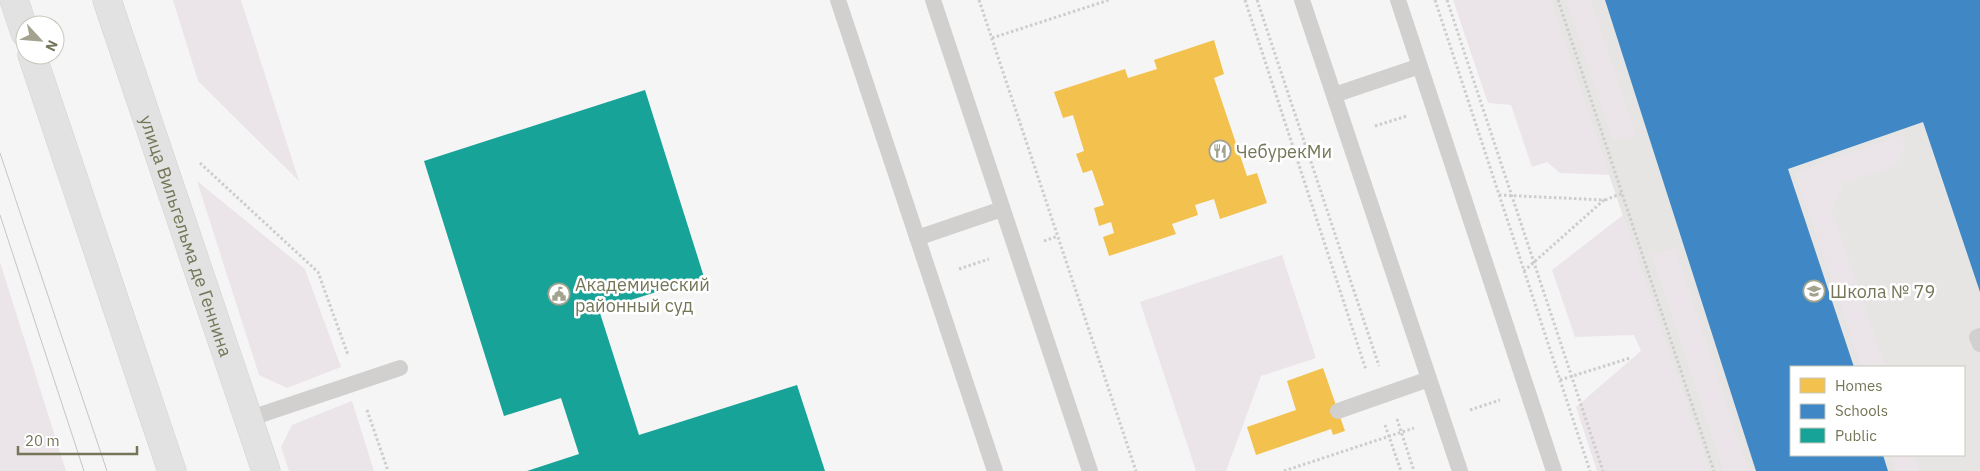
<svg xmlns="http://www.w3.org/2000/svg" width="1980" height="471" viewBox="0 0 1980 471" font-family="'IBM Plex Sans',sans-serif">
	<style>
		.built { fill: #e7e5e4; fill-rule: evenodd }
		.green { fill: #ebe4e9 }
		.homes { fill: #f2c14e }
		.schools { fill: #3f88c5 }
		.public { fill: #17a398 }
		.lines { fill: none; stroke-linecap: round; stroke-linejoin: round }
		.secondary-casing { stroke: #d3d2d0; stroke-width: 29 }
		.path { stroke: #cdcdcc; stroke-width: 3; stroke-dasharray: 2.5 2.5; stroke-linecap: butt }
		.lane { stroke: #d1d0ce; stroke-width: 16 }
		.secondary { stroke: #e2e2e2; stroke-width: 28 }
		.tram { stroke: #c6c5c3; stroke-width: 1 }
		.labels { text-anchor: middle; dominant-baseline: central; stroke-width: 5; stroke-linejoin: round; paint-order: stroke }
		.poi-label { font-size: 18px; fill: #747657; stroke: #fff; text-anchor: start }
		.street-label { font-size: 18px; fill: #747657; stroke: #fff }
	</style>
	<rect width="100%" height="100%" fill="#f6f5f6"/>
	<path class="built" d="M 1550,0 L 1980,0 L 1980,471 L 1709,471 ZM 1791,367 L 1964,367 L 1964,455 L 1791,455 Z"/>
	<path class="green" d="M 173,0 L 241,0 L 299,181 L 198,81 Z
		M 1453,0 L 1550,0 L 1610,175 L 1560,173 L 1547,162 L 1532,167 L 1511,105 L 1488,103 Z
		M 1566,0 L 1590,0 L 1636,135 L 1613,141 Z
		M 1902,135 L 1905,145 L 1896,165 L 1843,183 L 1832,211 L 1885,367 L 1861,367 L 1795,172 Z
		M 197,181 L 305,269 L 341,367 L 287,388 L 259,375 Z
		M 1623,215 L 1709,471 L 1597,471 L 1576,407 L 1641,351 L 1634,335 L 1575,337 L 1552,270 Z
		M 1675,248 L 1749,471 L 1724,471 L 1652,255 Z
		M 1282,255 L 1316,358 L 1261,376 L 1226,471 L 1196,471 L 1140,302 Z
		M 0,262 L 66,471 L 0,471 Z
		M 352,401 L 374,471 L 289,471 L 281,447 L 292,425 Z
		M 1891,455 L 1914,455 L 1920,471 L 1896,471 Z"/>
	<path class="homes" d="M 1214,40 L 1224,74 L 1214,78 L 1247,176 L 1257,173 L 1267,203 L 1220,219 L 1214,199 L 1195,205 L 1198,215 L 1172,224 L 1176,234 L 1109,256 L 1103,237 L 1114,233 L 1111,222 L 1099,226 L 1094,208 L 1104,205 L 1092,170 L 1083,173 L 1076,154 L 1084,151 L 1073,115 L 1063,118 L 1054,92 L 1125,69 L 1128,78 L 1157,69 L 1154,60 Z
		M 1323,368 L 1345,431 L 1333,435 L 1331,429 L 1256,455 L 1247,427 L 1296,410 L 1287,381 Z"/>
	<path class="schools" d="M 1605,0 L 1980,0 L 1980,292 L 1923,122 L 1788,169 L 1854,367 L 1791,367 L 1791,455 L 1883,455 L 1888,471 L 1756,471 Z"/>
	<path class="public" d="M 645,90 L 704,277 L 599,310 L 639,435 L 797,385 L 825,471 L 527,471 L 579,454 L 561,398 L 504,416 L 424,161 Z"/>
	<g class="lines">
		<g class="secondary-casing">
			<g id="secondary">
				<path d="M 14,0 L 25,33"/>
				<path id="s1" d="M 107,0 L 266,471"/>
				<path d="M 32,55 L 172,471"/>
			</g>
		</g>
		<path class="path" d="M 979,0 L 1136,471
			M 1245,0 L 1366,370
			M 1257,0 L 1379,366
			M 1435,0 L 1590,471
			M 1447,0 L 1603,471
			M 1558,0 L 1714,471
			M 992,38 L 1109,0
			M 1375,126 L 1407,116
			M 1295,153 L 1319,145
			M 200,163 L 318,272 L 348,355
			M 1499,195 L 1604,200 L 1524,271
			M 1605,200 L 1623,193
			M 1044,241 L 1058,236
			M 959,269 L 989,259
			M 1560,380 L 1630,358
			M 367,410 L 388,471
			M 1470,410 L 1500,400
			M 1397,419 L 1414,471
			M 1385,425 L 1401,471
			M 1284,471 L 1414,428"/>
		<path class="lane" d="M 838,0 L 995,471
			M 933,0 L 1090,471
			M 1302,0 L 1460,471
			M 1398,0 L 1554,471
			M 1334,95 L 1420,66
			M 917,238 L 1002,209
			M 1980,336 L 1977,337 L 1980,344
			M 1338,411 L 1429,379
			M 248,419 L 400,368"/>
		<use href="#secondary" class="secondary"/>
		<path class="tram" d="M 0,153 L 107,471
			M 0,215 L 84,471"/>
	</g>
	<defs>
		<g id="restaurant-ring" transform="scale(1.125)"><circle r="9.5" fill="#fff" stroke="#a2a28f" stroke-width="1.5"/><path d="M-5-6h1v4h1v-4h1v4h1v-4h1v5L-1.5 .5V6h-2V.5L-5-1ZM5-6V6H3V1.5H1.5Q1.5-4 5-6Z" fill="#a2a28f"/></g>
		<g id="school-ring" transform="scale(1.125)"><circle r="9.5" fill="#fff" stroke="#a2a28f" stroke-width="1.5"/><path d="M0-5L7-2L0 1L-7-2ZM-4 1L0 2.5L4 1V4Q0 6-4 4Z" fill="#a2a28f"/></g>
		<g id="civic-ring" transform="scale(1.125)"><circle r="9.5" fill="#fff" stroke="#a2a28f" stroke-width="1.5"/><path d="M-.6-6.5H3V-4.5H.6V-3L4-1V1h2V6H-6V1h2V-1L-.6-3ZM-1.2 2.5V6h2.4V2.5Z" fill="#a2a28f"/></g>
	</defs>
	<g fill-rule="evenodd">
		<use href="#restaurant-ring" x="1220" y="151"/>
		<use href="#school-ring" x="1814" y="291"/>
		<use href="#civic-ring" x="559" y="294"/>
	</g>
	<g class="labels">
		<g class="poi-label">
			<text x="1236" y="151">ЧебурекМи</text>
			<text x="575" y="284">Академический<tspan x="575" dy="21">районный суд</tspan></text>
			<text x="1830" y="291">Школа № 79</text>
		</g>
		<g class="street-label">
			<text stroke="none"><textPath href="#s1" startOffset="249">улица Вильгельма де Геннина</textPath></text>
		</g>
	</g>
	<rect x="1790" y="366" width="175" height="90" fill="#ffffff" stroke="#c7c8bc"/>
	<rect x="1800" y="378" width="25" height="15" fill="#f2c14e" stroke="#c7c8bc"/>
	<text x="1835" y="391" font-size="15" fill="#747657">Homes</text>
	<rect x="1800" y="404" width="25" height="15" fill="#3f88c5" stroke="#c7c8bc"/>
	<text x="1835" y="416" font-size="15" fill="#747657">Schools</text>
	<rect x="1800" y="428" width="25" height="15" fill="#17a398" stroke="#c7c8bc"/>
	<text x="1835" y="441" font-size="15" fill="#747657">Public</text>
	<g transform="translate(40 40) rotate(116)"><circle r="24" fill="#ffffff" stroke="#c7c8bc"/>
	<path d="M0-4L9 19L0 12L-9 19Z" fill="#a2a28f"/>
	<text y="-8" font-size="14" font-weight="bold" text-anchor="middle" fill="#747657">N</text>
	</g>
	<path d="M18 446v8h119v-8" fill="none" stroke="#747657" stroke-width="2.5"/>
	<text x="25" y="446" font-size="15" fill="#747657" stroke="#ffffff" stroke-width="4" paint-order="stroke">20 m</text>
</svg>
